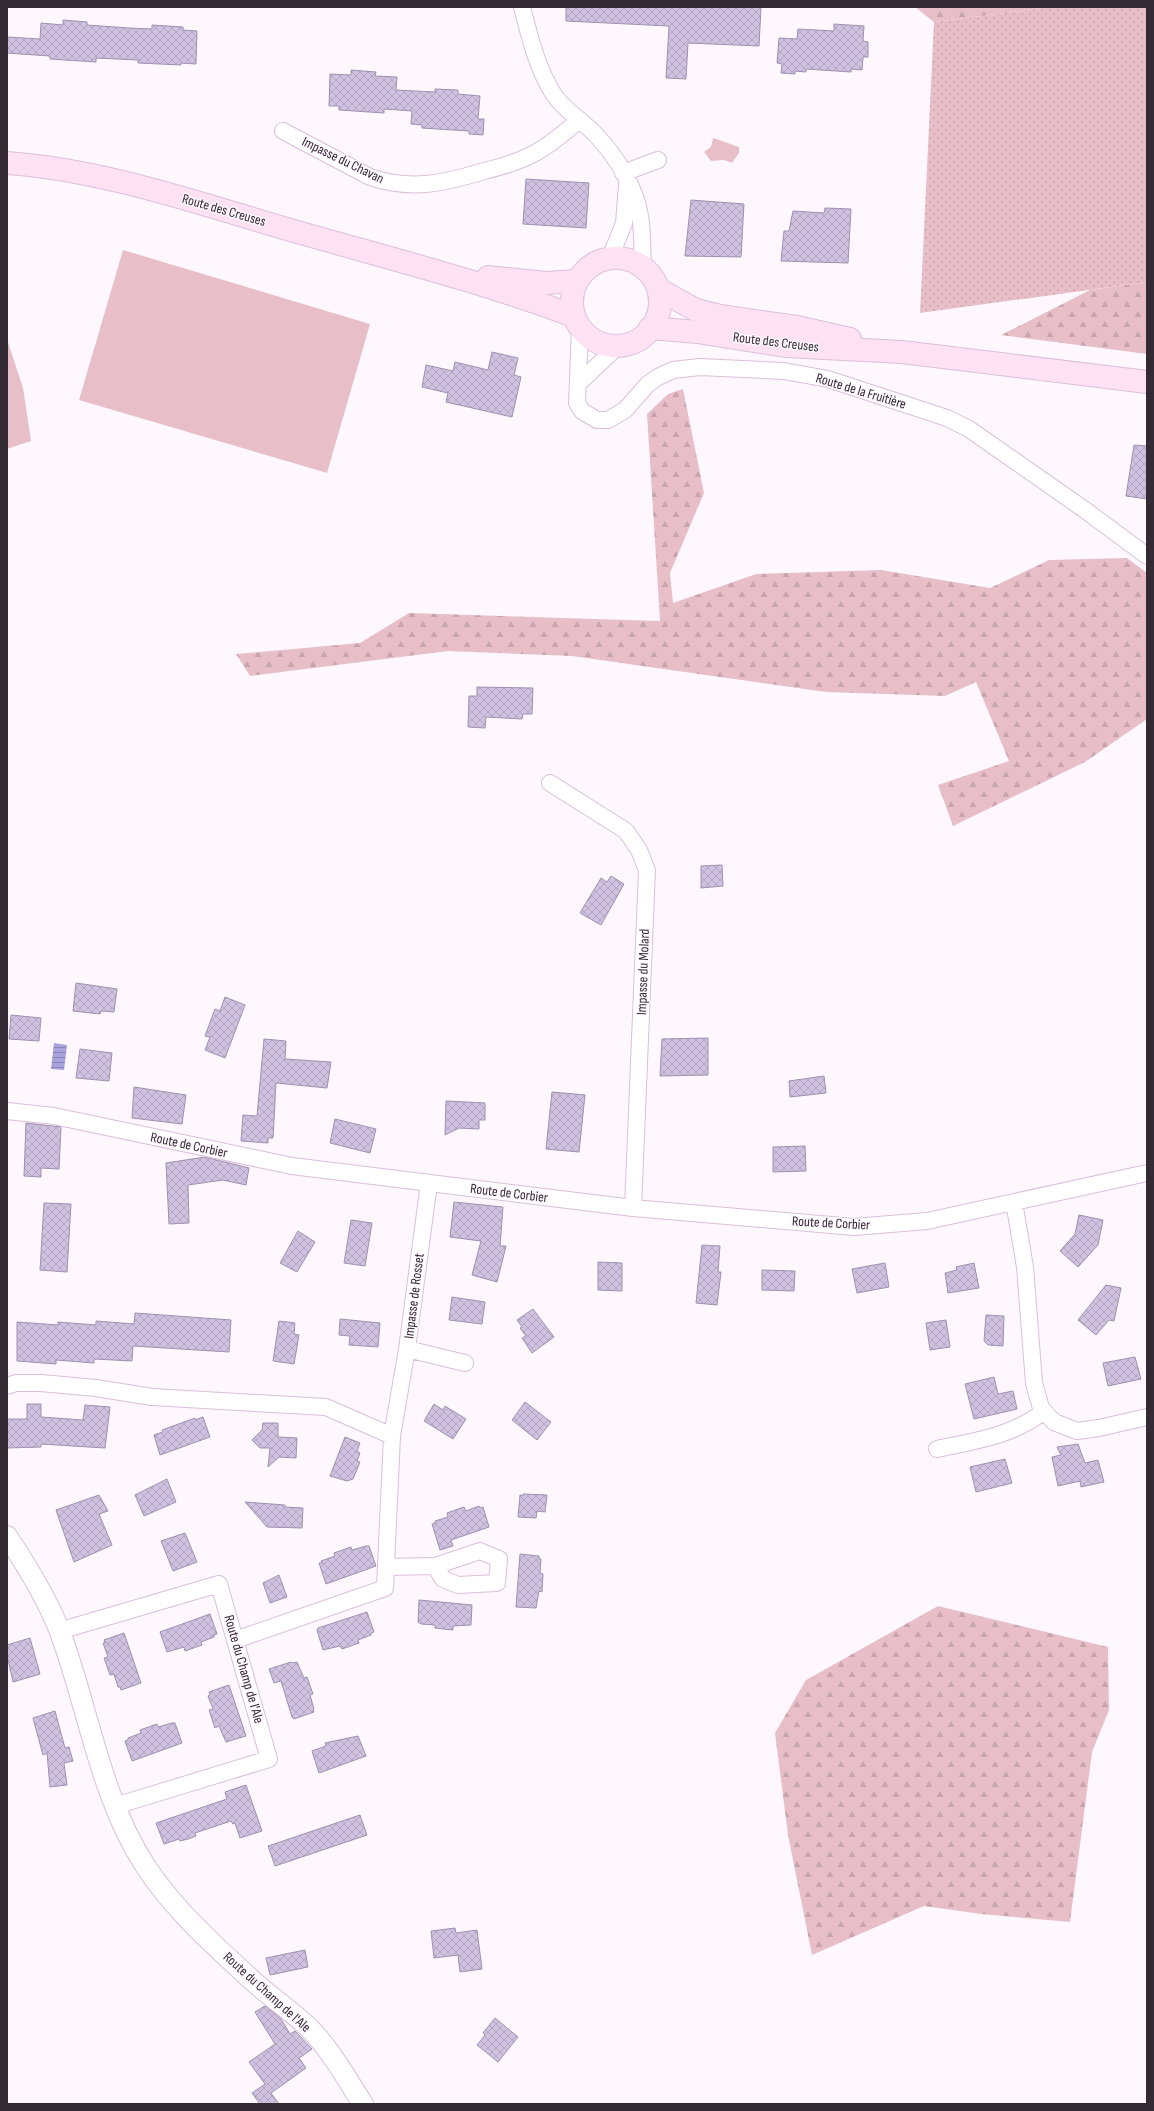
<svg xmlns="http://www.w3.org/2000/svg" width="1154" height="2111" viewBox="0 0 1154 2111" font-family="'Sofia Sans Condensed',sans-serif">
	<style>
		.grass { fill: url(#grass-dots) }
		.forest { fill: url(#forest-firs) }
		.green { fill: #e8bfc9 }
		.water { fill: url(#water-rules) }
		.building { fill: url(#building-cross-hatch); stroke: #9f90af }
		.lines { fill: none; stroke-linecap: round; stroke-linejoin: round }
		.minor-casing { stroke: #dabfdb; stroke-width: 18 }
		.tertiary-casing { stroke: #dabfdb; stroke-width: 22 }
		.secondary-casing { stroke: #dabfdb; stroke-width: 24 }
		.minor { stroke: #fff; stroke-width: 16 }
		.tertiary { stroke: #fff; stroke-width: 20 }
		.secondary { stroke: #fee1f2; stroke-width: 22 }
		.labels { text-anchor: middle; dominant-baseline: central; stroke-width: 3; stroke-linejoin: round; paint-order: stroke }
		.street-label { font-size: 14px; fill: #342a34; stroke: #fef8fe }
	</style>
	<defs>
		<pattern id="grass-dots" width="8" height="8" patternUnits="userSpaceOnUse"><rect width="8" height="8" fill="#e8bfc9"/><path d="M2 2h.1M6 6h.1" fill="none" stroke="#c8a4ad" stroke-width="1.8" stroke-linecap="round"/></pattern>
		<pattern id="forest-firs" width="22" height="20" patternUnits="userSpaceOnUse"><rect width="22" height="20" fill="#e8bfc9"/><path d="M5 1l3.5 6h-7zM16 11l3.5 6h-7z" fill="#c8a4ad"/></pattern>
		<pattern id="water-rules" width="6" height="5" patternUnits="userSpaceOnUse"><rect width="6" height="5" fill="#a8a3dc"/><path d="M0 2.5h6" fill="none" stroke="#8a85b3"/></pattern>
		<pattern id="building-cross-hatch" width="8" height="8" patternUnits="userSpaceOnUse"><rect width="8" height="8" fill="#d0c1e1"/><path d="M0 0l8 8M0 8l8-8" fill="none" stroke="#b3a6c2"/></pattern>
	</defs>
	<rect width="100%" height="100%" fill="#fef8fe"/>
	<path class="grass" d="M 1050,7 L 1147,7 L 1147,282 L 920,313 L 934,22 Z"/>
	<path class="forest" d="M 915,7 L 1050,7 L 934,22 Z
		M 1147,282 L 1147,354 L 1001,335 L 1090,290 Z
		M 683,389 L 704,493 L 670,573 L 673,603 L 756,574 L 881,570 L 990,588 L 1049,560 L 1127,558 L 1147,573 L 1147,719 L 1085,762 L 953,826 L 938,785 L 1009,761 L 976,682 L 945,696 L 826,692 L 572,656 L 448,651 L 250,676 L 236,654 L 360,643 L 409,613 L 660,621 L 647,414 L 668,394 Z
		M 938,1606 L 1108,1647 L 1109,1710 L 1092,1752 L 1070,1922 L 981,1914 L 924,1906 L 812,1955 L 788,1835 L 775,1733 L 806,1680 Z"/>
	<path class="green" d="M 713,138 L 739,147 L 739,153 L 732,163 L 724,160 L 711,161 L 704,152 L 711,147 Z
		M 123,250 L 370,324 L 327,473 L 79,400 Z
		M 7,339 L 23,388 L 31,441 L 7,449 Z"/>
	<path class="water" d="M 54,1043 L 67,1045 L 64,1070 L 51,1069 Z"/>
	<path class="building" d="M 566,7 L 761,7 L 759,46 L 688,43 L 686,79 L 666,78 L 669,26 L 566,21 Z
		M 63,20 L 87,22 L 87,25 L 129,28 L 152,29 L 152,25 L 183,27 L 183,30 L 197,31 L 196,64 L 181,63 L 181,65 L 138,63 L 138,60 L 96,58 L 96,62 L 50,59 L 50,56 L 7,53 L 7,37 L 40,39 L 41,23 L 63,25 Z
		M 834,24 L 864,26 L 863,41 L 868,42 L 868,57 L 863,57 L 862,70 L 851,69 L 851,72 L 806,69 L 806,72 L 795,71 L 795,74 L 781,73 L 782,64 L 777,63 L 779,38 L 797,39 L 798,29 L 834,31 Z
		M 351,70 L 376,72 L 375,76 L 397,77 L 396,90 L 435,92 L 435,89 L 458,90 L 458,94 L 480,96 L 478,119 L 484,119 L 483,135 L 469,134 L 469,131 L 422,128 L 422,125 L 411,124 L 412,111 L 384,109 L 384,113 L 339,110 L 339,106 L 329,106 L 330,74 L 351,75 Z
		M 526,179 L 589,183 L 586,228 L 523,224 Z
		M 691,200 L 744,204 L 741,257 L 685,256 Z
		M 825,208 L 851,209 L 848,263 L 781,261 L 784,231 L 789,231 L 793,211 L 824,213 Z
		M 492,352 L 518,358 L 514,375 L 521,377 L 512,417 L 446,402 L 448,393 L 422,387 L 426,365 L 453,371 L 455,362 L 488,370 Z
		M 1134,445 L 1147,446 L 1147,499 L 1126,496 Z
		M 477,687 L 533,688 L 532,714 L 523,714 L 522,719 L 486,717 L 485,728 L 468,727 L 469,696 L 477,696 Z
		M 722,865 L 723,886 L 701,888 L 701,866 Z
		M 611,876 L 624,884 L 601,925 L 580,913 L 601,878 L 607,882 Z
		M 76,983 L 117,989 L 114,1012 L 101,1011 L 100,1014 L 73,1011 Z
		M 225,997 L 245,1005 L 225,1058 L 205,1050 L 210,1037 L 205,1036 L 215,1009 L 220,1011 Z
		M 11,1015 L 41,1018 L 39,1041 L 9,1039 Z
		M 708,1038 L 708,1075 L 660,1076 L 662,1039 Z
		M 264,1039 L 286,1041 L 285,1059 L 331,1062 L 327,1088 L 276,1083 L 273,1138 L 268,1138 L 268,1143 L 241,1141 L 243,1115 L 257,1116 Z
		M 80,1049 L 112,1053 L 109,1081 L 76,1078 Z
		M 824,1076 L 826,1093 L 790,1097 L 789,1081 Z
		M 134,1087 L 186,1095 L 182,1124 L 132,1118 Z
		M 552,1092 L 585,1095 L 579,1152 L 546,1149 Z
		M 446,1101 L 485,1103 L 485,1120 L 479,1120 L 479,1129 L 459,1128 L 445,1135 Z
		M 335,1119 L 376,1129 L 370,1153 L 330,1143 Z
		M 26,1123 L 61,1127 L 59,1169 L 41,1168 L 41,1177 L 24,1176 Z
		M 805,1146 L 806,1171 L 773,1172 L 773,1147 Z
		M 205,1157 L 249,1168 L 246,1185 L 223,1180 L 188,1185 L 189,1223 L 169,1224 L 166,1163 Z
		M 454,1202 L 503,1207 L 500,1246 L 506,1246 L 497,1282 L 472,1275 L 481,1241 L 450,1237 Z
		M 44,1203 L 71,1204 L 67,1272 L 40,1270 Z
		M 1079,1215 L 1103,1220 L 1098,1245 L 1078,1267 L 1060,1251 L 1075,1234 Z
		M 351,1220 L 372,1223 L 365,1266 L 344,1263 Z
		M 298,1231 L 315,1242 L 297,1272 L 280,1263 Z
		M 702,1245 L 720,1246 L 718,1272 L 721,1272 L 717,1305 L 696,1303 Z
		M 598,1262 L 622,1263 L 622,1291 L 598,1290 Z
		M 885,1263 L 889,1287 L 857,1293 L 852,1269 Z
		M 974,1263 L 979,1288 L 948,1293 L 945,1273 L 957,1270 L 956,1267 Z
		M 762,1270 L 795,1271 L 794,1291 L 762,1290 Z
		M 1106,1285 L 1121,1288 L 1114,1321 L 1109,1320 L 1096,1335 L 1078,1320 Z
		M 452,1297 L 485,1302 L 482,1324 L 449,1320 Z
		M 533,1309 L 554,1337 L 532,1353 L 522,1338 L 526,1336 L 520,1328 L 522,1327 L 517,1320 Z
		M 135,1313 L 231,1320 L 229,1352 L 133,1346 L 132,1361 L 94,1359 L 94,1363 L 56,1360 L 56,1364 L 17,1361 L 17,1322 L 58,1325 L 58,1322 L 96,1325 L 96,1321 L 134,1324 Z
		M 986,1315 L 1004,1316 L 1003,1346 L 988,1345 L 984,1341 Z
		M 340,1319 L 380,1323 L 378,1347 L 349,1345 L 350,1336 L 339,1335 Z
		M 946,1320 L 950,1347 L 930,1350 L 926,1323 Z
		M 279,1321 L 295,1323 L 294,1334 L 299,1335 L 294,1364 L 273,1361 Z
		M 1135,1357 L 1141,1379 L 1108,1386 L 1103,1363 Z
		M 994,1377 L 998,1394 L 1013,1391 L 1017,1409 L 974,1419 L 965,1384 Z
		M 525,1402 L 551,1422 L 537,1440 L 512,1420 Z
		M 27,1404 L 41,1404 L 41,1417 L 83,1420 L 85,1405 L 110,1407 L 105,1448 L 41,1444 L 41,1447 L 7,1448 L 7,1419 L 27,1419 Z
		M 434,1404 L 443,1410 L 445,1406 L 466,1419 L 453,1439 L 424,1421 Z
		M 203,1417 L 210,1437 L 160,1455 L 154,1435 L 163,1432 L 162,1430 L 195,1418 L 195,1420 Z
		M 263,1423 L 278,1423 L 278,1437 L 297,1438 L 296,1458 L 279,1457 L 268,1467 L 270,1448 L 260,1448 L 252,1440 L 262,1430 Z
		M 345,1437 L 360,1443 L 357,1451 L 360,1453 L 357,1461 L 360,1462 L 353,1479 L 347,1481 L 330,1476 Z
		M 1078,1444 L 1085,1463 L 1098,1460 L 1104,1482 L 1081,1487 L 1080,1481 L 1058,1486 L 1052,1457 L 1061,1455 L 1057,1447 Z
		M 1005,1459 L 1012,1483 L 976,1492 L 970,1467 Z
		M 167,1479 L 176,1502 L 144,1516 L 135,1495 Z
		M 523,1494 L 547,1495 L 545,1512 L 537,1511 L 536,1518 L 518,1517 L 520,1495 L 523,1496 Z
		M 99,1495 L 108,1511 L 99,1514 L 112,1545 L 74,1562 L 56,1510 Z
		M 245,1502 L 285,1505 L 285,1507 L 303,1508 L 302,1528 L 267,1527 Z
		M 479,1506 L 480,1508 L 483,1507 L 489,1527 L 451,1540 L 453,1546 L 440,1550 L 432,1524 L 435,1523 L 435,1521 L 448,1517 L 447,1513 L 464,1507 L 466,1511 Z
		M 185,1533 L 197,1562 L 173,1571 L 161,1541 Z
		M 366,1546 L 369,1546 L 376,1566 L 326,1584 L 319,1563 L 322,1563 L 321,1561 L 335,1556 L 334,1553 L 351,1547 L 352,1550 Z
		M 520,1554 L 539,1556 L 539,1559 L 541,1559 L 540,1573 L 543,1574 L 542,1592 L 539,1591 L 536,1608 L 516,1607 Z
		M 279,1575 L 287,1597 L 270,1603 L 263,1583 Z
		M 419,1600 L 472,1605 L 471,1625 L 453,1626 L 453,1630 L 435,1628 L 435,1625 L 421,1624 L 418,1622 Z
		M 367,1612 L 374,1632 L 371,1633 L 371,1635 L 358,1640 L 359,1643 L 342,1649 L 340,1646 L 323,1650 L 317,1630 L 318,1628 Z
		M 210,1614 L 217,1634 L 214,1635 L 214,1637 L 201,1642 L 202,1645 L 185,1651 L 184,1647 L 167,1652 L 160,1632 Z
		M 124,1633 L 141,1683 L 121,1690 L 120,1687 L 118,1687 L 114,1674 L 110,1675 L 104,1658 L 108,1657 L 103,1643 L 105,1643 L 104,1640 Z
		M 30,1638 L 40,1674 L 13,1682 L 7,1655 L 7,1645 Z
		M 291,1662 L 292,1663 L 297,1662 L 304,1678 L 307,1677 L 313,1694 L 310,1695 L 314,1709 L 313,1709 L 314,1712 L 294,1719 L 292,1717 L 281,1681 L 274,1683 L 269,1669 Z
		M 229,1685 L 246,1736 L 226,1742 L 219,1726 L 215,1728 L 209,1710 L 213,1709 L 208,1696 L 210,1695 L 209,1692 Z
		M 55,1711 L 65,1748 L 69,1747 L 73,1761 L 64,1763 L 67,1785 L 50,1787 L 47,1753 L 43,1755 L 33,1718 Z
		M 172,1723 L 175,1723 L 182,1743 L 132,1761 L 125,1741 L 128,1740 L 128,1738 L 141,1733 L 140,1730 L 157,1724 L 158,1727 Z
		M 358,1736 L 366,1756 L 319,1773 L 312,1751 L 326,1746 L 325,1743 Z
		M 246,1785 L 262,1831 L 240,1838 L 235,1823 L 233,1824 L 231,1821 L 195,1833 L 196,1836 L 188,1839 L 180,1841 L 179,1839 L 164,1844 L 156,1823 L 227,1799 L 225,1792 Z
		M 360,1815 L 367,1835 L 275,1866 L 268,1846 Z
		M 455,1928 L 456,1933 L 477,1930 L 482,1969 L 460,1972 L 458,1955 L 434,1958 L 431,1931 Z
		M 305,1950 L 308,1967 L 270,1975 L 266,1958 Z
		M 265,2006 L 281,2019 L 290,2034 L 295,2031 L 312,2049 L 299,2058 L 306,2068 L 271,2093 L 279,2104 L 260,2104 L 252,2093 L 265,2084 L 249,2062 L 275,2044 L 255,2012 Z
		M 495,2018 L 518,2037 L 498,2062 L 477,2045 L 485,2035 L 483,2033 Z"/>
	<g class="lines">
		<g class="minor-casing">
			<path id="minor" d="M 522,7 C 530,38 537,68 554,95 C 565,111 583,121 596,135 C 616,156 636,188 640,216 C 643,233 642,251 643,268
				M 283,131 L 370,177 C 411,191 445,183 484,171 C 501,167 518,162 533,154 C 550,146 565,131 580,120
				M 623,173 L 658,160
				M 610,258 L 624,223 L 627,184
				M 580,328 L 577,403 L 582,411 L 597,420 L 608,420 L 625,410 L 648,384 L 658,377 L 673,370 L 700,367 L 784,371 L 828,379 L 947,418 L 969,429 L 1085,510 L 1147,556
				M 579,383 L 618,346
				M 550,783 L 626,831 L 639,850 L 647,870 L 633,1208
				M 7,1111 L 54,1116 L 292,1166 L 633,1208 L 854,1227 L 927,1221 L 1147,1173
				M 429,1183 L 407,1349 L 465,1363
				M 1014,1202 L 1025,1267 L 1034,1383 L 1041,1408 L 1054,1422 L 1077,1431 L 1099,1428 L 1147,1417
				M 7,1386 L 16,1383 L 41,1383 L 96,1388 L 152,1397 L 326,1407 L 392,1436
				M 937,1449 C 975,1441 1012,1436 1043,1412
				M 386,1567 L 435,1566 L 480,1551 L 499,1559 L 497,1583 L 458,1585 L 443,1579 L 435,1566
				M 59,1631 L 219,1584 L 269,1759 L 115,1806
				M 235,1640 L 385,1588 L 392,1436 L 407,1349"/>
		</g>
		<g class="tertiary-casing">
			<path id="tertiary" d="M 7,1536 C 25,1563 49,1603 60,1632 C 89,1710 100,1797 146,1867 C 175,1911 216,1947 254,1982 C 271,1997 290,2010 307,2026 C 330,2048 346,2078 363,2104"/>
		</g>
		<g class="secondary-casing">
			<path id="secondary" d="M 7,163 C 105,170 200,204 294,231 C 388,258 483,282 574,316
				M572 302a44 44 0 1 1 88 0a44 44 0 1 1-88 0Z
				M 488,277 L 546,283 L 577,281
				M 658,289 L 696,310 L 720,316 L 797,327 L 850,339
				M 650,328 L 697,332 L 786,346 L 902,352 L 1147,382"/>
		</g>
		<use href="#minor" class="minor"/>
		<use href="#tertiary" class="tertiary"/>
		<use href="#secondary" class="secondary"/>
	</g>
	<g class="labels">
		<g class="street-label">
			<text transform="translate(343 160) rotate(26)">Impasse du Chavan</text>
			<text transform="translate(224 210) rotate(16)">Route des Creuses</text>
			<text transform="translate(776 342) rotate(7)">Route des Creuses</text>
			<text transform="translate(861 391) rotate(17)">Route de la Fruitière</text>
			<text transform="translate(643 972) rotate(-88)">Impasse du Molard</text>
			<text transform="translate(189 1145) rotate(12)">Route de Corbier</text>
			<text transform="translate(509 1193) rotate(7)">Route de Corbier</text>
			<text transform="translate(831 1223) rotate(3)">Route de Corbier</text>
			<text transform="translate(414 1296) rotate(-83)">Impasse de Rosset</text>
			<text transform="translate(244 1669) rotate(74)">Route du Champ de l'Ale</text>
			<text transform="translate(267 1992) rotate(42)">Route du Champ de l'Ale</text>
		</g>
	</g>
	<rect width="1154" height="2111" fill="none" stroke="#342a34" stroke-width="16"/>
</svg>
